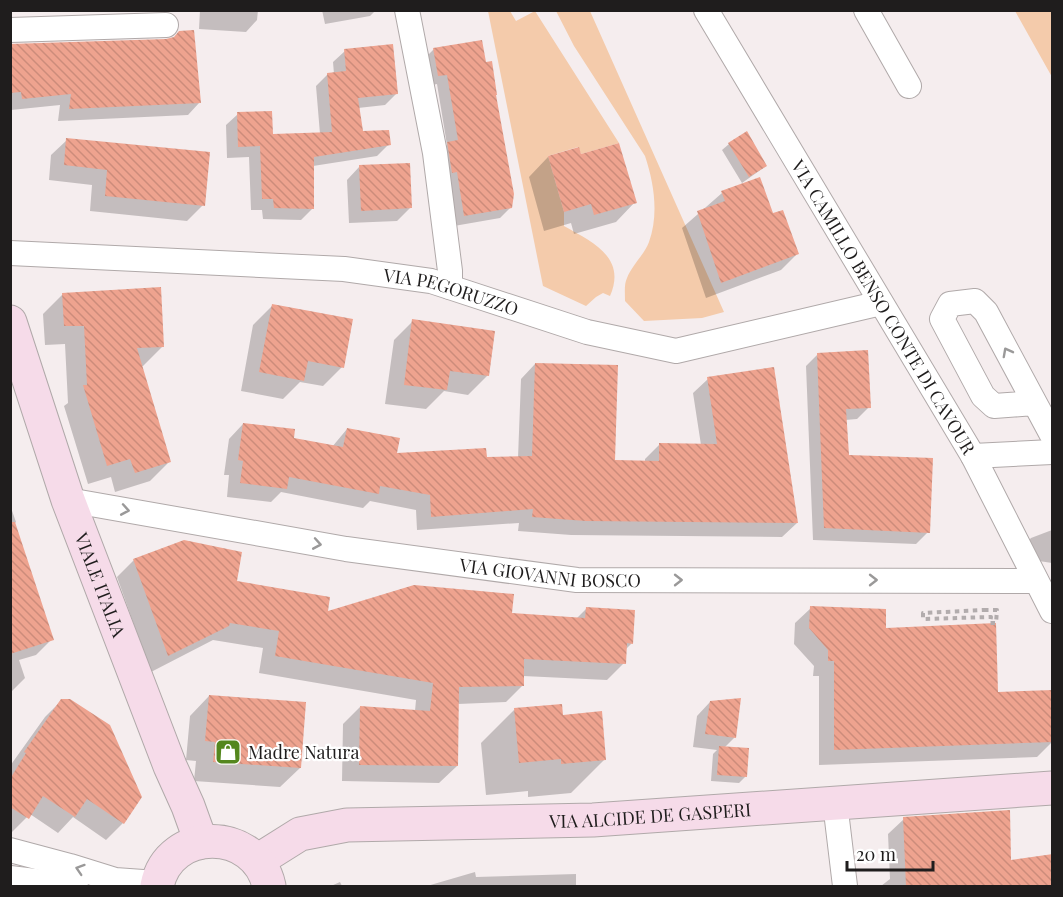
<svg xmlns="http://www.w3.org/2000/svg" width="1063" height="897" viewBox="0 0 1063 897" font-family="'Playfair Display',serif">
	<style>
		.green { fill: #f4cbab }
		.shadow { fill: #0003 }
		.building { fill: url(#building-back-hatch) }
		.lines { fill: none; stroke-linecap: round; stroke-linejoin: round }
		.street-casing { stroke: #b0a9a9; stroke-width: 26 }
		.secondary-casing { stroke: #b0a9a9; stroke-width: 35 }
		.path { stroke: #b2acad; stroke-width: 4; stroke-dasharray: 4.5 4.5; stroke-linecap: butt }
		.street { stroke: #fff; stroke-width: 24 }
		.secondary { stroke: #f6dbe9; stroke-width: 33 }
		.oneway { stroke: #9a9999 }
		.labels { text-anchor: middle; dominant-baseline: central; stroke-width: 4.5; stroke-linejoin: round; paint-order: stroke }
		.street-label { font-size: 18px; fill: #1f1d1d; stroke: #fff }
		.poi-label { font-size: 18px; fill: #1f1d1d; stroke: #fff; text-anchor: start }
	</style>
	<defs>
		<pattern id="building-back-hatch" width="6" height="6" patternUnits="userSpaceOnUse" patternTransform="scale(1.5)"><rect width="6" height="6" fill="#eea38f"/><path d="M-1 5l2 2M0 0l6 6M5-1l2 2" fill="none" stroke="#cc8c7b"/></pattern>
	</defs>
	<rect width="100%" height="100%" fill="#f5edee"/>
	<path class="green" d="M 488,11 L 510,11 L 516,21 L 535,11 L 619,143 L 581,154 L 578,147 L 548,156 L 564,212 L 564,226 C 592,242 627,257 610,296 L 603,293 L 596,297 L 586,306 L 543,286 Z
		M 556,11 L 590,11 L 724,312 L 702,318 L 644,321 L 625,301 C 625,293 624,284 627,278 C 632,265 644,255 649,242 C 659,214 654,183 645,156 L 574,46 Z
		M 1015,11 L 1052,11 L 1052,77 Z"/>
	<path class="shadow" d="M 200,10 L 258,10 L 257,20 L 246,32 L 199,29 Z
		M 322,10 L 376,10 L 370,16 L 325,24 Z
		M 10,47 L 199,103 L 188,115 L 58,121 L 60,105 L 11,110 Z
		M 434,49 L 512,194 L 511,207 L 500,218 L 454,226 L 437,154 L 447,145 L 437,84 L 428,86 L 423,60 Z
		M 345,51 L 397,93 L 385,105 L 358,108 L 362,132 L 389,144 L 377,156 L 313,166 L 313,208 L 301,220 L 263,219 L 262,210 L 251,210 L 249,157 L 227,158 L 226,125 L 238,114 L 271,135 L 320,134 L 316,86 L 327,75 L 334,74 L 333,62 Z
		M 746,133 L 766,166 L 742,183 L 722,150 L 729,144 Z
		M 67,140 L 203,205 L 187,221 L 90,211 L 92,185 L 49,180 L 51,155 Z
		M 578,149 L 580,156 L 635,202 L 616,222 L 574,234 L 571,223 L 544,231 L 529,177 L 548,157 Z
		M 360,166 L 410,208 L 397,221 L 349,223 L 347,180 Z
		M 722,193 L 797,254 L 781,270 L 706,298 L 682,228 Z
		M 63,294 L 163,346 L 143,366 L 141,366 L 169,462 L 150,481 L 115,492 L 111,477 L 88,484 L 64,406 L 68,403 L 65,344 L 45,345 L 43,314 Z
		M 273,305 L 342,367 L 323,386 L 300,382 L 283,399 L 241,391 L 253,325 Z
		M 413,321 L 488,375 L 468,395 L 444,391 L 426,409 L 385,404 L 394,340 Z
		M 818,354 L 869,407 L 857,419 L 845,420 L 848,456 L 928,532 L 916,544 L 813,540 L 806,366 Z
		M 535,364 L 613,461 L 645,462 L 645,459 L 660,444 L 701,445 L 693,393 L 708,379 L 797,523 L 782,537 L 571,535 L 518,531 L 519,523 L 417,530 L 416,510 L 370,501 L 363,508 L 281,492 L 271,502 L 227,497 L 229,475 L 224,475 L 229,439 L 243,424 L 292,439 L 332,447 L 347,429 L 395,455 L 485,459 L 518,458 L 521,379 Z
		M 10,505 L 16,522 L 14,524 L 52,639 L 36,655 L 19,660 L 25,678 L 10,693 Z
		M 1052,530 L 1052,563 L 1013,557 L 1031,538 Z
		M 134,560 L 235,582 L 326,613 L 510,615 L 576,619 L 586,609 L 632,643 L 625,650 L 624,663 L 607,680 L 523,676 L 523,685 L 506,702 L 458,704 L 457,766 L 439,783 L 342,781 L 343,724 L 360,707 L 415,711 L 416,700 L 259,673 L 263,648 L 213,640 L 151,672 L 117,577 Z
		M 811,608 L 997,694 L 1052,728 L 1052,742 L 1037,757 L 819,765 L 819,676 L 813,676 L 814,666 L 794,644 L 795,623 Z
		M 209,696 L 300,768 L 280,787 L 194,781 L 196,761 L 186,760 L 190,716 Z
		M 62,700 L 141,797 L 123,823 L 106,840 L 73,817 L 58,833 L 30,814 L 10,834 L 10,766 L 45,717 Z
		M 710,702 L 735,737 L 724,748 L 746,776 L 739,783 L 711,781 L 713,754 L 717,750 L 693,747 L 697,716 Z
		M 514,710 L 562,717 L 605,759 L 571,793 L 528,797 L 528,791 L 486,795 L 481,743 Z
		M 904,819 L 1010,861 L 1052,856 L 1052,886 L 881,886 L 890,879 L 888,834 Z
		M 475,872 L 476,877 L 576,874 L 576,886 L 427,886 Z
		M 340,882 L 342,886 L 331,886 Z"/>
	<path class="building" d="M 194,30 L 201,103 L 69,109 L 71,94 L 22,99 L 21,92 L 10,93 L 10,44 L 166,39 L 174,37 L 179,31 Z
		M 482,40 L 486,62 L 492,61 L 497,95 L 496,95 L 514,194 L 512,208 L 464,216 L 457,172 L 452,173 L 447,142 L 458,140 L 447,75 L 438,76 L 433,48 Z
		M 393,44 L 398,94 L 358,98 L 363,131 L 389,130 L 391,145 L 314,157 L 314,209 L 274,208 L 273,199 L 262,199 L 260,146 L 238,147 L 237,112 L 272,111 L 273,134 L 332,132 L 327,73 L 346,71 L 344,49 Z
		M 747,131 L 767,166 L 749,177 L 728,143 Z
		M 66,138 L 210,152 L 205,206 L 105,196 L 107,170 L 64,165 Z
		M 619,143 L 637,203 L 594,215 L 591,204 L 564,212 L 548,156 L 579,147 L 581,154 Z
		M 410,163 L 412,208 L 361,211 L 359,165 Z
		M 760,177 L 773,213 L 783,210 L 799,254 L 721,283 L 697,211 L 725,201 L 721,191 Z
		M 161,287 L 164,347 L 137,348 L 171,462 L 135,473 L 130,459 L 107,466 L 83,385 L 87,385 L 84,326 L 64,326 L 62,293 Z
		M 272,304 L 353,319 L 344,368 L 308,361 L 304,381 L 259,372 Z
		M 412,319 L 495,331 L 489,376 L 450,371 L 447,390 L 404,385 Z
		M 868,350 L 871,408 L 846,409 L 849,455 L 933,458 L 930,533 L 824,528 L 817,353 Z
		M 535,363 L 618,365 L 615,460 L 659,461 L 659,443 L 717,444 L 707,377 L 774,367 L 798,523 L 586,521 L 532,517 L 533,509 L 431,517 L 430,495 L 380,486 L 379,494 L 289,477 L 287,489 L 240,483 L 243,461 L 238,460 L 243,423 L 295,429 L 294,438 L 343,447 L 347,428 L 400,438 L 397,453 L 486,448 L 487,457 L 532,456 Z
		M 10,522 L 15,522 L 54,640 L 10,654 Z
		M 184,540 L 242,552 L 237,581 L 330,597 L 328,611 L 414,585 L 514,594 L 512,613 L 585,618 L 586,607 L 635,610 L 633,644 L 627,643 L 626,664 L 524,659 L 524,686 L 459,687 L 458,766 L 359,765 L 360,706 L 430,711 L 433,683 L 275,656 L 279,631 L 230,623 L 229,626 L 168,656 L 133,559 Z
		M 810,606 L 886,609 L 886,628 L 996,623 L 998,692 L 1053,690 L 1053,742 L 834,750 L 834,661 L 828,661 L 828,650 L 809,628 Z
		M 209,695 L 306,702 L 301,768 L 213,762 L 215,742 L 205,741 Z
		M 741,698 L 736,738 L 705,734 L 710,701 Z
		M 61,699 L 70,699 L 110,725 L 142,797 L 124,824 L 87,799 L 75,817 L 43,796 L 29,819 L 10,807 L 10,779 L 26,753 L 24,752 Z
		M 562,704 L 563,715 L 602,711 L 606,760 L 561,764 L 561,759 L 519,763 L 514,708 Z
		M 719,746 L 749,748 L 747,777 L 717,775 Z
		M 1010,810 L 1011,860 L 1053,854 L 1053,886 L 906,886 L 903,817 Z"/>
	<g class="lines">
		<g class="street-casing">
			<g id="street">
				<path d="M 407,10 L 435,153 L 450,271 L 450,287"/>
				<path id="s1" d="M 706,10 L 973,456 L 1052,611"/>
				<path d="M 866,10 L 909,86"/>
				<path d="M 10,30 L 166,25"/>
				<path id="s2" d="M 10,253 L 344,269 L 431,281 L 587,332 L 676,351 L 881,303"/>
				<path d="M 1034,403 L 994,406 L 983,396 L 942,319 L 950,304 L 975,301 L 986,312 L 1052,435"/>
				<path d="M 973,456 L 1052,452"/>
				<path id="s3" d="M 68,500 L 346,549 L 577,580 L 1036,581"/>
				<path d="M 835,803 L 845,886"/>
				<path d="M 10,850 L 70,866 L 115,880 L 157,883"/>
				<path d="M 10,878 L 76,886"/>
			</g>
		</g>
		<g class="secondary-casing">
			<g id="secondary">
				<path id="s4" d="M 10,322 L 68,500 L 170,766 L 188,806 L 201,842"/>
				<path id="s5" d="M 257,861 L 300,834 L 347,825 L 593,820 L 1052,788"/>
				<path d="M 157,886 C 169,826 256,827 269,886"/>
			</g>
		</g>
		<path class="path" d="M 984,610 L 997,610 L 996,623 L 990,623 L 991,617 L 923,619 L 923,613 Z"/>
		<use href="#street" class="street"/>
		<use href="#secondary" class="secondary"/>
	</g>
	<defs><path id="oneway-chevron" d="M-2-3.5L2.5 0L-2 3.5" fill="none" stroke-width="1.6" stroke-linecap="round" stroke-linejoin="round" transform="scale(1.5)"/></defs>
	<g class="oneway">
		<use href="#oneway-chevron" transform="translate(1007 352) rotate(-118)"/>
		<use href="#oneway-chevron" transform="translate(125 510) rotate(10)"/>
		<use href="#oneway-chevron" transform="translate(317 544) rotate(10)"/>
		<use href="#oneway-chevron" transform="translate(678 580)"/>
		<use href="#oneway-chevron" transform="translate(873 580)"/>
		<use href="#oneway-chevron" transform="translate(80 869) rotate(-162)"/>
	</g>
	<defs>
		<g id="shop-square" transform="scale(1.35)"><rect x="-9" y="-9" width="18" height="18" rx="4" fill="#54871e" stroke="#fff"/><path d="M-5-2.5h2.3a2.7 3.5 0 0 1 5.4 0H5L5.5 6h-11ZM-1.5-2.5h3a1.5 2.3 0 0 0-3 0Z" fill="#fff"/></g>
	</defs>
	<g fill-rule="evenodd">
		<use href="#shop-square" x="228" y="752"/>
	</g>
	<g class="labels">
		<g class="street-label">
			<text stroke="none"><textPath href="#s2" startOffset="444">VIA PEGORUZZO</textPath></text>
			<text stroke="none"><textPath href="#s1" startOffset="346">VIA CAMILLO BENSO CONTE DI CAVOUR</textPath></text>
			<text stroke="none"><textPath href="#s3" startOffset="488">VIA GIOVANNI BOSCO</textPath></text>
			<text stroke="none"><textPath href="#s4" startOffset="278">VIALE ITALIA</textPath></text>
			<text stroke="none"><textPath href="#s5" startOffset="402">VIA ALCIDE DE GASPERI</textPath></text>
		</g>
		<g class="poi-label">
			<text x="248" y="752">Madre Natura</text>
		</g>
	</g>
	<rect width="1063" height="897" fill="none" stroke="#1f1d1d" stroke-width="24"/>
	<path d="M847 861v9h86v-9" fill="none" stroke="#1f1d1d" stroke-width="3"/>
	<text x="856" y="861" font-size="18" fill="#1f1d1d" stroke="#ffffff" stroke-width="4.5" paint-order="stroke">20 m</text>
</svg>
